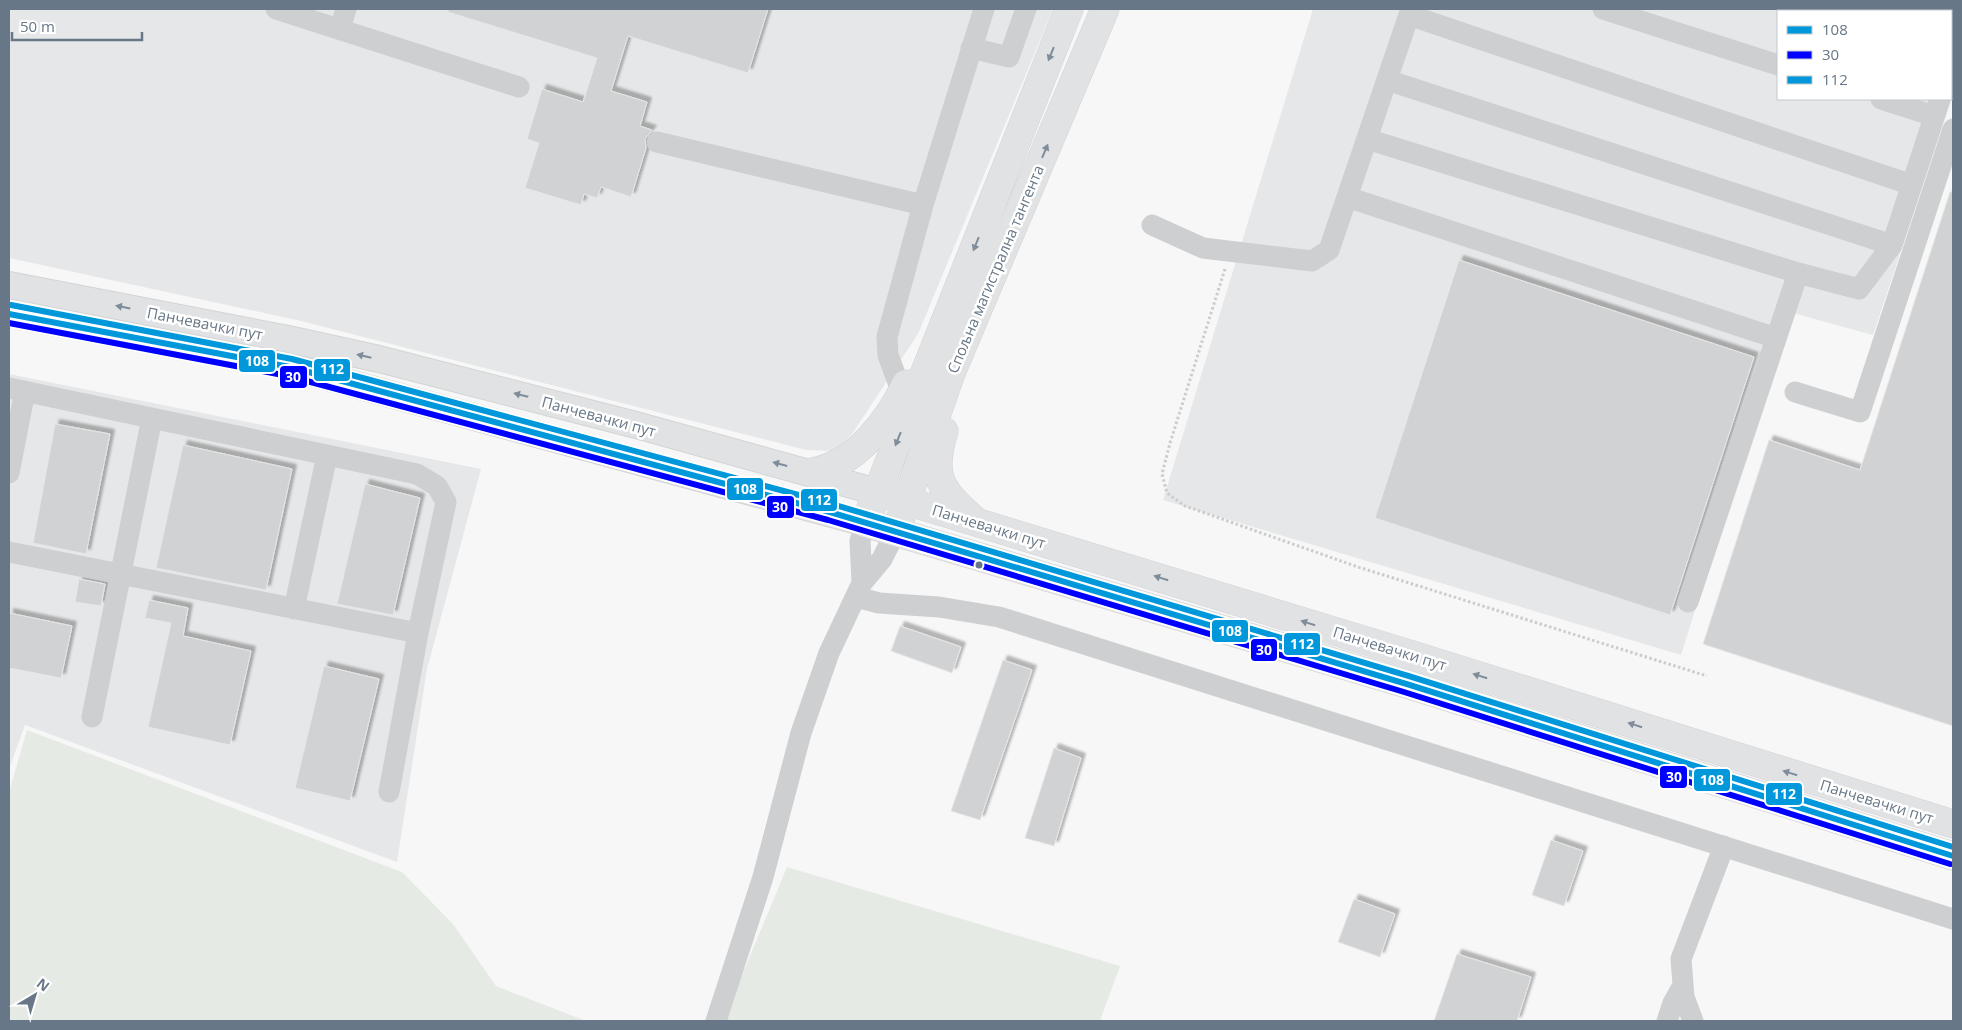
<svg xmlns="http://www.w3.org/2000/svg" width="1962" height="1030" viewBox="0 0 1962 1030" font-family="'Open Sans',sans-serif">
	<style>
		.built { fill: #e6e7e8; fill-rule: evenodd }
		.green { fill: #e6eae5 }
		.building { fill: #d1d2d3; stroke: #e6e6e6; filter: url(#shadow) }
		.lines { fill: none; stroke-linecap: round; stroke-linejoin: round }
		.major-casing { stroke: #d3d4d5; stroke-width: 28 }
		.highway-casing { stroke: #d3d3d5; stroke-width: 29 }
		.path { stroke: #cccccd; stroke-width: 3; stroke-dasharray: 2.5 2.5; stroke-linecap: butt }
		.minor { stroke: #cdcfd0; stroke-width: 21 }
		.major { stroke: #e1e2e3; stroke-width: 26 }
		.highway { stroke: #e1e2e3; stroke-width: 28 }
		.bus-1-casing { stroke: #fff; stroke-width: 10 }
		.bus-2-casing { stroke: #fff; stroke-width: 10 }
		.bus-3-casing { stroke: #fff; stroke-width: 10 }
		.bus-1 { stroke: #0098da; stroke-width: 6 }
		.bus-2 { stroke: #00f; stroke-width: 6 }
		.bus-3 { stroke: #0098da; stroke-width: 6 }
		.oneway { fill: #7f8c99 }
		.bus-dot { fill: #677787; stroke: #fff; stroke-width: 2 }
		.labels { text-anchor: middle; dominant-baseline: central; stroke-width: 5; stroke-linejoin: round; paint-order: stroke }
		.street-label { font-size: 15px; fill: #677787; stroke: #fff }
		.line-badge { stroke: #fff; stroke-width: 2 }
		.badge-label { font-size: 14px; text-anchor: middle; font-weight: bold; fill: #fff }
	</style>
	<defs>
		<filter id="shadow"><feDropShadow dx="4.5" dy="-4.5" stdDeviation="1" flood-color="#0004"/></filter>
	</defs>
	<rect width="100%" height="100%" fill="#f7f7f7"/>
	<path class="built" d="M 9,9 L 1053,9 L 918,334 L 852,434 L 834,451 L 806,450 L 301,321 L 9,258 Z
		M 1313,9 L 1953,9 L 1953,95 L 1873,335 L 1789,312 L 1681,655 L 1163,500 ZM 1778,11 L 1951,11 L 1951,99 L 1778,99 Z
		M 9,374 L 481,469 L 427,669 L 397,862 L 25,725 L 9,769 Z"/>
	<path class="green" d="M 27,730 L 402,872 L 453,924 L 496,986 L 586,1021 L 9,1021 L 9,792 Z
		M 787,867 L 1120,966 L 1100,1021 L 723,1021 Z"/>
	<path class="building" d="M 448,9 L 768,9 L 748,73 L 628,36 L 611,91 L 647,102 L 640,126 L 652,130 L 645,139 L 646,148 L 631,197 L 601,187 L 597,198 L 584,194 L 581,205 L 525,188 L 539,143 L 527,139 L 542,89 L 583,102 L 597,58 L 448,12 Z
		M 1950,192 L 1953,192 L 1953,726 L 1703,644 L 1769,440 L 1860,470 Z
		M 1459,260 L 1754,357 L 1670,615 L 1375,518 Z
		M 55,424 L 110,434 L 86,554 L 33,543 Z
		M 183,445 L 292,469 L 266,590 L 156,568 Z
		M 365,484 L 420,498 L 393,615 L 337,604 Z
		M 79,579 L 105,584 L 101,606 L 75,602 Z
		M 149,600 L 188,608 L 183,636 L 251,651 L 230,745 L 148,727 L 171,623 L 145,618 Z
		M 9,613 L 72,626 L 61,678 L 9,668 Z
		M 900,626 L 961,647 L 952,673 L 891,651 Z
		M 1003,660 L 1032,670 L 980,820 L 951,811 Z
		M 324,666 L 379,679 L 350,801 L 295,788 Z
		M 1054,748 L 1081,758 L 1054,846 L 1025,838 Z
		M 1551,840 L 1583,851 L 1564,906 L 1532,895 Z
		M 1354,899 L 1395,914 L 1380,957 L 1338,942 Z
		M 1457,954 L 1531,977 L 1517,1021 L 1434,1021 Z"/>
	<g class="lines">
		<g class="major-casing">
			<path id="major" d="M 9,285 L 288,339 L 379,359 L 636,425 L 877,492
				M 9,314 L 290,367 L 865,523"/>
		</g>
		<g class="highway-casing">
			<path id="highway" d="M 1069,9 L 865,523 L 1407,684 L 1953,856
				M 944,431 C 930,477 940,489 973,519
				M 812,472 C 855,465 888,422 906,384
				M 877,492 L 1416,656 L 1953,824
				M 901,517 L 951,373 L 1105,9"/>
		</g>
		<path class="path" d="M 1225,269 L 1170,443 L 1162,474 L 1167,493 L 1185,506 L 1358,567 L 1707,676"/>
		<path class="minor" d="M 276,9 L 519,87
			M 1603,9 L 1778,65
			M 1799,9 L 1807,11
			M 1409,15 L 1912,185
			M 340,29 L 346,9
			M 971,48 L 1009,57 L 1026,9
			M 1951,64 L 1953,57
			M 1387,80 L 1892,245
			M 1881,99 L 1934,116
			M 1367,139 L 1798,273
			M 657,142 L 923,205
			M 1347,197 L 1776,338
			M 1152,225 L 1203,248 L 1312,261 L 1329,250 L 1411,9
			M 9,388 L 417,474 L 437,486 L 446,502 L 418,633 L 389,792
			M 1795,392 L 1860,412 L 1953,129
			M 902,393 L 888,355 L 887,337 L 923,205 L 984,9
			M 9,473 L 25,391
			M 9,552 L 418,633
			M 862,583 L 860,541 L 865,523
			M 856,597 L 879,603 L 939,607 L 999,617 L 1953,919
			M 1688,602 L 1798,273 L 1859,289 L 1892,245 L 1940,99
			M 294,609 L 327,455
			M 92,717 L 152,418
			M 716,1021 L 763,877 L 801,733 L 829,653 L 862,583 L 882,559 L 895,533
			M 1667,1021 L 1673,1003 L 1683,985
			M 1693,1021 L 1684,997 L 1681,959 L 1724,846"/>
		<use href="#major" class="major"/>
		<use href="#highway" class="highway"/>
		<g class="bus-1-casing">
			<path id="bus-1" d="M 9,314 L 290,367 L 830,512 L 1407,684 L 1953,856"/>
		</g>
		<g class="bus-2-casing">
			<path id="bus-2" d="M 9,323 L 288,376 L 828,520 L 1404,692 L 1950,864"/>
		</g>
		<g class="bus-3-casing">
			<path id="bus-3" d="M 11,305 L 292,359 L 832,504 L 1409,676 L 1953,847"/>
		</g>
		<use href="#bus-1" class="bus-1"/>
		<use href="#bus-2" class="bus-2"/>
		<use href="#bus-3" class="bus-3"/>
	</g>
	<defs><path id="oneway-solid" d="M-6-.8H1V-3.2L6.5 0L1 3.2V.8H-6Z" transform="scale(1.25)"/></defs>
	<g class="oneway">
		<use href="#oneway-solid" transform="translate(1051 54) rotate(112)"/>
		<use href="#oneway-solid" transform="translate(1045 151) rotate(-67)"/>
		<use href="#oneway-solid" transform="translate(976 244) rotate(112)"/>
		<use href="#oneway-solid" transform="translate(123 307) rotate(-169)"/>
		<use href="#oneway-solid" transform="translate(364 356) rotate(-167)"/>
		<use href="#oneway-solid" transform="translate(521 395) rotate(-166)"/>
		<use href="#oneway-solid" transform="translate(898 439) rotate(112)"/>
		<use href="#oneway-solid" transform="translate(780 464) rotate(-165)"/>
		<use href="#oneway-solid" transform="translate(1161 578) rotate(-163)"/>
		<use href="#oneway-solid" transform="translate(1308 623) rotate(-163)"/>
		<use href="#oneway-solid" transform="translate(1480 676) rotate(-162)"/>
		<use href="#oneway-solid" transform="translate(1635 725) rotate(-162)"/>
		<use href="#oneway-solid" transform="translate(1790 773) rotate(-163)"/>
	</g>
	<circle class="bus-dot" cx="979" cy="565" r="4.5"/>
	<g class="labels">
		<g class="street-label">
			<text transform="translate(995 269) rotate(-67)">Спољна магистрална тангента</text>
			<text transform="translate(205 323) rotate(11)">Панчевачки пут</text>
			<text transform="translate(599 416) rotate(15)">Панчевачки пут</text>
			<text transform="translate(989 526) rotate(17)">Панчевачки пут</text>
			<text transform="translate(1390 648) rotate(17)">Панчевачки пут</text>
			<text transform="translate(1877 801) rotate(17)">Панчевачки пут</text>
		</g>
	</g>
	<g class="line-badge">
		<rect x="238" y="349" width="38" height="24" rx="5" fill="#0098da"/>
		<rect x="313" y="358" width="38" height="24" rx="5" fill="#0098da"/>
		<rect x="279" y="365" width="29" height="24" rx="5" fill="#00f"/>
		<rect x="726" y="477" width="38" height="24" rx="5" fill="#0098da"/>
		<rect x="800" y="488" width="38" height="24" rx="5" fill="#0098da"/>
		<rect x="766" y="495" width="29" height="24" rx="5" fill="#00f"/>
		<rect x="1211" y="619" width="38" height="24" rx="5" fill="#0098da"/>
		<rect x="1283" y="632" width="38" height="24" rx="5" fill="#0098da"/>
		<rect x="1250" y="638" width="28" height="24" rx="5" fill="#00f"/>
		<rect x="1659" y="765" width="29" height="24" rx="5" fill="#00f"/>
		<rect x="1693" y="768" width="38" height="24" rx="5" fill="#0098da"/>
		<rect x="1765" y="782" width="38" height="24" rx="5" fill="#0098da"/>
	</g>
	<g class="badge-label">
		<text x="257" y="366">108</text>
		<text x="332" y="374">112</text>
		<text x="293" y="382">30</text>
		<text x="745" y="494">108</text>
		<text x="819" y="505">112</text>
		<text x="780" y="512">30</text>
		<text x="1230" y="636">108</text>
		<text x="1302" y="649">112</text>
		<text x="1264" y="655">30</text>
		<text x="1674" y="782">30</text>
		<text x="1712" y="785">108</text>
		<text x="1784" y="799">112</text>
	</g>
	<rect width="1962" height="1030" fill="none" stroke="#677787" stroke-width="20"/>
	<rect x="1777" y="10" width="175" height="90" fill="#ffffff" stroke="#c2c9cf"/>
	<rect x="1787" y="26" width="25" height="8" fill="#0098da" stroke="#c2c9cf"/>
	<text x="1822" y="35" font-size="15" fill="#677787">108</text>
	<rect x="1787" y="51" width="25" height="8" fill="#0000ff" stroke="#c2c9cf"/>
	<text x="1822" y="60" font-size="15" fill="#677787">30</text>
	<rect x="1787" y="76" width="25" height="8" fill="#0098da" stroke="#c2c9cf"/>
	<text x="1822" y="85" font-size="15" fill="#677787">112</text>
	<g transform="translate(35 995) rotate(38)" stroke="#ffffff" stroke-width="4" paint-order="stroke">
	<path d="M0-4L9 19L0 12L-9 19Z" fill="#677787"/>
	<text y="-8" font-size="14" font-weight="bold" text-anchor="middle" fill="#677787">N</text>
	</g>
	<path d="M12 32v8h130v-8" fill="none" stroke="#677787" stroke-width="2.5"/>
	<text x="20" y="32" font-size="15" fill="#677787" stroke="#ffffff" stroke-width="4" paint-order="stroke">50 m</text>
</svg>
